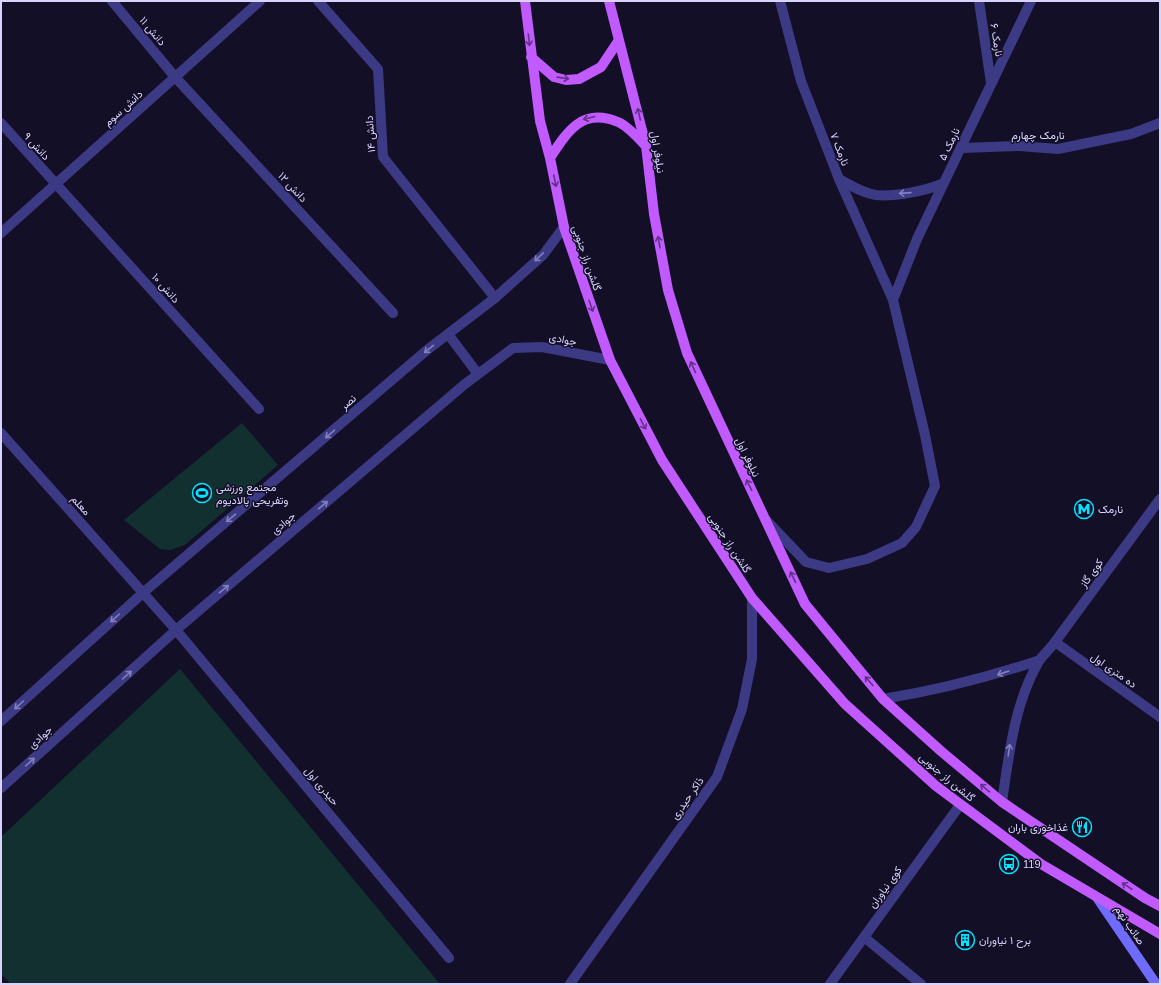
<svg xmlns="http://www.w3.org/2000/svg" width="1161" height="985" viewBox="0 0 1161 985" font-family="Helvetica,Vazirmatn,sans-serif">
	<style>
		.green { fill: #12302f }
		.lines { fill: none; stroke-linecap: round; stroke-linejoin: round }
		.minor { stroke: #3d3a85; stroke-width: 10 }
		.tertiary { stroke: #3d3a85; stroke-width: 10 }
		.secondary { stroke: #6f6bff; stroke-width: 10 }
		.primary { stroke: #c25bff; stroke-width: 10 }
		.oneway { stroke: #623188 }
		.oneway2 { stroke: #837fbc }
		.labels { text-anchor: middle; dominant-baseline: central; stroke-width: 3; stroke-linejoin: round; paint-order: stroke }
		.street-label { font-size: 11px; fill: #d9d4ff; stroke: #130f26 }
		.poi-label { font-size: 11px; fill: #d9d4ff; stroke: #130f26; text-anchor: start }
	</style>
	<rect width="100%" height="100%" fill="#130f26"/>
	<path class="green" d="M 242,423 L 278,465 L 185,545 L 170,550 L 160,549 L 124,520 Z
		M 180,669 L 440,984 L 11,984 L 1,974 L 1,837 Z"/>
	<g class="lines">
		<path class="minor" d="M 112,1 L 175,77 L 393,313
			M 318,1 L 378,69 L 383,157 L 495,298
			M 780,1 L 801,81 L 839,179 L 893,300
			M 979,1 L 991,83
			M 1,123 L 259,409
			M 961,148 L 1019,146 L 1058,149 L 1131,134 L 1160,123
			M 1,233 L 260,1
			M 176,630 L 449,958
			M 1055,642 L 1160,717
			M 864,937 L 921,984
			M 830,984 L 960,805"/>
		<path class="tertiary" d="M 839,179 C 850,185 862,193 876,195 C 895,197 924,191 942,184
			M 448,334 L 478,374
			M 1,433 L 176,630
			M 767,521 L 806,562 L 829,568 L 867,559 L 902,543 L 916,527 L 935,486 L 925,435 L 893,300 L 917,239 L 1031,1
			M 883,699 C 940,690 986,678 1040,660
			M 1,721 L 144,592 L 427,350 L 495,298 L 543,255 L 564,227
			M 1,788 L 176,630 L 465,384 L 513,348 L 542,347 L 610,360
			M 1002,802 C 1009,755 1014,704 1039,661 C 1043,655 1050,649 1055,642 L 1160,499
			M 570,984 L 717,777 L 742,709 L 752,659 L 752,598"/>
		<path class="secondary" d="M 1098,899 L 1156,984"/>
		<path class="primary" d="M 525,1 L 540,121 L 550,158 L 564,227 L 610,360 L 662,460 L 752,598 L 845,704 L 936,786 L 1041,864 L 1160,934
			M 609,1 L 646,146 L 654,214 L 668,290 L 687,353 L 805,604 L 883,699 L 942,752 L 1002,802 L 1145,898 L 1160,906
			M 531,57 L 554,77 L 566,80 L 579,79 L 601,67 L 619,40
			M 550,158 C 567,132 582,107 618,122 C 628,126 638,138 646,146"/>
	</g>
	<defs><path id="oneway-shaft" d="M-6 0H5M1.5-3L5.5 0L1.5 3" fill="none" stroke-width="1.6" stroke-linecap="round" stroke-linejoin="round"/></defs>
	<g class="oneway">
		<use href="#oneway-shaft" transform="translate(529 40) rotate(83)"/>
		<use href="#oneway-shaft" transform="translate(563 78) rotate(8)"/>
		<use href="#oneway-shaft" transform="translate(639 114) rotate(-103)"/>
		<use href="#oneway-shaft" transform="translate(589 118) rotate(166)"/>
		<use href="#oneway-shaft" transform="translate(555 181) rotate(79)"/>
		<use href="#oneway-shaft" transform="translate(659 242) rotate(-100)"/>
		<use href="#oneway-shaft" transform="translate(591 306) rotate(71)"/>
		<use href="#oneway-shaft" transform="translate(693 367) rotate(-114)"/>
		<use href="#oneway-shaft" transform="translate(643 424) rotate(63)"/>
		<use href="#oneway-shaft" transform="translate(749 485) rotate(-116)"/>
		<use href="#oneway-shaft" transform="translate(793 577) rotate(-115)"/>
		<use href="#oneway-shaft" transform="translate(869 681) rotate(-130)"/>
		<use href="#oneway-shaft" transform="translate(985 788) rotate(-140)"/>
		<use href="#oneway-shaft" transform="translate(1127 886) rotate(-146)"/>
	</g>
	<g class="oneway2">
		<use href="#oneway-shaft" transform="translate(905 193) rotate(176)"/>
		<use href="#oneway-shaft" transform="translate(539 257) rotate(136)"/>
		<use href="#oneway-shaft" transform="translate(429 349) rotate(141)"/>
		<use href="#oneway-shaft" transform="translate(330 434) rotate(139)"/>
		<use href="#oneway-shaft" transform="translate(323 505) rotate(-40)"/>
		<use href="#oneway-shaft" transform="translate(231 518) rotate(140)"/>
		<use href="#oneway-shaft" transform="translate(224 589) rotate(-40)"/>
		<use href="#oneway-shaft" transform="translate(115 618) rotate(138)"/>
		<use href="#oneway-shaft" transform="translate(1003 673) rotate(161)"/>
		<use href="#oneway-shaft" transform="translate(127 675) rotate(-42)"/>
		<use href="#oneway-shaft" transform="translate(19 705) rotate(138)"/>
		<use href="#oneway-shaft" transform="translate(1009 750) rotate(-82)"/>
		<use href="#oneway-shaft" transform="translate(30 762) rotate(-42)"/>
	</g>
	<defs>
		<g id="stadium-ring" transform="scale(1)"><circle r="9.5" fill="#130f26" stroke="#00e5ff" stroke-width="1.5"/><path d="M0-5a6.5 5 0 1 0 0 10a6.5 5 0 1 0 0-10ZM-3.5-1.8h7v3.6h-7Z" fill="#00e5ff"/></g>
		<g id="metro-ring" transform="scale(1)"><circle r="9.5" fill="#130f26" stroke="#00e5ff" stroke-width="1.5"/><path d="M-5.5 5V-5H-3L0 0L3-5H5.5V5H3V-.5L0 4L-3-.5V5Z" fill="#00e5ff"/></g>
		<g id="restaurant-ring" transform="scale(1)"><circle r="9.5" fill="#130f26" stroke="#00e5ff" stroke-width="1.5"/><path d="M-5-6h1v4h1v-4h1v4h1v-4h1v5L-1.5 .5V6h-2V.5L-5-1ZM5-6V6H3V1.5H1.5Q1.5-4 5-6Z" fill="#00e5ff"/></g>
		<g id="bus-ring" transform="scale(1)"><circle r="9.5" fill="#130f26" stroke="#00e5ff" stroke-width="1.5"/><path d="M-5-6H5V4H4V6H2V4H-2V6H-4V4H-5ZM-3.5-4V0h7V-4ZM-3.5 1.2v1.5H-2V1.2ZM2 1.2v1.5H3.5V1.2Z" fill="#00e5ff"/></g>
		<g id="building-ring" transform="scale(1)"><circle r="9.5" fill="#130f26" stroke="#00e5ff" stroke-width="1.5"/><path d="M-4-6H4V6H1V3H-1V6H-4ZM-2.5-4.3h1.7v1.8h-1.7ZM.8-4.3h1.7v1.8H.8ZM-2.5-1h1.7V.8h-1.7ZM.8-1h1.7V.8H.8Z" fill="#00e5ff"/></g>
	</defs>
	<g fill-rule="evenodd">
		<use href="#stadium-ring" x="202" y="493"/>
		<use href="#metro-ring" x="1084" y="509"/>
		<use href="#restaurant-ring" x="1082" y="827"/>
		<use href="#bus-ring" x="1009" y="864"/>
		<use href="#building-ring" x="965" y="940"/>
	</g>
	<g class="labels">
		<g class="street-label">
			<text transform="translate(153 31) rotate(50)">دانش ۱۱</text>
			<text transform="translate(997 40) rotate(81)">نارمک ۶</text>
			<text transform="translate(123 108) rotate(-42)">دانش سوم</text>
			<text transform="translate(370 134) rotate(-94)">دانش ۱۴</text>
			<text x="1038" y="135">نارمک چهارم</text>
			<text transform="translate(949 144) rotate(-64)">نارمک ۵</text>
			<text transform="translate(37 146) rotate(48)">دانش ۹</text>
			<text transform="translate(840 149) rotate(69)">نارمک ۷</text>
			<text transform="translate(658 152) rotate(81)">نیلوفر اول</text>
			<text transform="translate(293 187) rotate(47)">دانش ۱۲</text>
			<text transform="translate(587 258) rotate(71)">گلشن راز جنوبی</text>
			<text transform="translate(166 288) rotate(48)">دانش ۱۰</text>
			<text transform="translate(563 339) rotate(11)">جوادی</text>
			<text transform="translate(348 402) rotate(-41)">نصر</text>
			<text transform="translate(748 457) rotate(64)">نیلوفر اول</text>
			<text transform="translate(81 505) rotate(48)">معلم</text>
			<text transform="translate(283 523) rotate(-40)">جوادی</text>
			<text transform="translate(730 543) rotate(57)">گلشن راز جنوبی</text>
			<text transform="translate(1091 573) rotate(-54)">کوی گاز</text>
			<text transform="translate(1114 670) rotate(35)">ده متری اول</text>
			<text transform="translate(40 737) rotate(-42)">جوادی</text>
			<text transform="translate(947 777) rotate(40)">گلشن راز جنوبی</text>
			<text transform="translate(322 786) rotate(50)">حیدری اول</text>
			<text transform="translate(687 798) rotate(-55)">ذاکر حیدری</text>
			<text transform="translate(885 887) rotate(-54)">کوی نیاوران</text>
			<text transform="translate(1130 925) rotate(56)">صائب نهم</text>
		</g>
		<g class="poi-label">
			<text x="216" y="487">مجتمع ورزشی<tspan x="216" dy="13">وتفریحی پالادیوم</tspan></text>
			<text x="1098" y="509">نارمک</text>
			<text x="1068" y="827" text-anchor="end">غذاخوری باران</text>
			<text x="1023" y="864">119</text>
			<text x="979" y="940">برح ۱ نیاوران</text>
		</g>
	</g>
	<rect width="1161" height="985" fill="none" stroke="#d9d4ff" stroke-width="4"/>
</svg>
